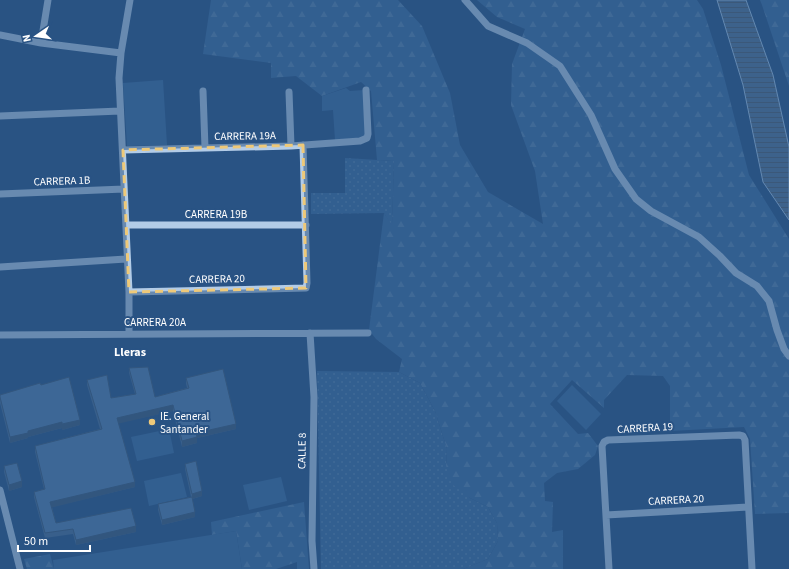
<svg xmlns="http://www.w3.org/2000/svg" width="789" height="569" viewBox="0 0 789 569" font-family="'Source Sans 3',sans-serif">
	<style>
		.grass { fill: url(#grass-dots) }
		.forest { fill: url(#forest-firs) }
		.garden { fill: #3d6da0 }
		.water { fill: url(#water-rules); stroke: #a7c7e7 }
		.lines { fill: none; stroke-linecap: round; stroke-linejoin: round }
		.minor { stroke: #b3cce7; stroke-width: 7 }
		.wall { fill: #496d95 }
		.shaded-wall { fill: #3c5979 }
		.building { fill: #557fad; stroke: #3c5979 }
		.marked { fill: none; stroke: #eec979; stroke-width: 3; stroke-dasharray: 8 5; stroke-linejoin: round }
		.poi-dot { fill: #eec979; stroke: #295384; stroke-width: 1.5 }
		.labels { text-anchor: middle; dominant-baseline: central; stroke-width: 4; stroke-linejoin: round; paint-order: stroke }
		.street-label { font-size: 11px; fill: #fff; stroke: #295384 }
		.poi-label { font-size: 11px; fill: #fff; stroke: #295384; text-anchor: start }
		.neighbourhood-label { font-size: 12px; font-weight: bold; fill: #fff; stroke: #295384 }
	</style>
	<defs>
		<pattern id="grass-dots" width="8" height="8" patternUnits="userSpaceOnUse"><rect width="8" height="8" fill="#3d6da0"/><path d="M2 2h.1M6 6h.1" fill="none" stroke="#5a83ae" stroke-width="1.8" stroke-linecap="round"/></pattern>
		<pattern id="forest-firs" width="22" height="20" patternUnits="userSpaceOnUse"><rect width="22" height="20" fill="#3d6da0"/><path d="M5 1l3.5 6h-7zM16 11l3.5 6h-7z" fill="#5a83ae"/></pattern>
		<pattern id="water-rules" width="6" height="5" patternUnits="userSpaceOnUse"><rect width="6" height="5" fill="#567496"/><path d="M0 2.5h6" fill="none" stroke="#505e6d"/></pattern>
	</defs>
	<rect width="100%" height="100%" fill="#295384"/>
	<path class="grass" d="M 345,158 L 394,161 L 392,226 L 384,213 L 311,214 L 311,193 L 345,193 Z
		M 317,371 L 399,372 L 420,383 L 435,411 L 447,449 L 446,466 L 470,498 L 488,507 L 497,523 L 498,541 L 488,559 L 463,569 L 321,569 Z"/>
	<path class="forest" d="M 211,0 L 398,0 L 422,26 L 450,93 L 460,145 L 488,192 L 543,224 L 535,171 L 511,105 L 512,64 L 525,29 L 497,17 L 477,0 L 697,0 L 703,9 L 721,65 L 749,175 L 789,239 L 789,513 L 755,514 L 750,439 L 744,427 L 670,431 L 670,386 L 663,376 L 627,375 L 604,400 L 604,408 L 572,380 L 550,404 L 578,434 L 588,433 L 598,446 L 595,455 L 578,469 L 557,473 L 544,483 L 545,501 L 553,502 L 552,532 L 563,530 L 563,569 L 463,569 L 488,559 L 498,541 L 497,523 L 488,507 L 470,498 L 452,484 L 446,466 L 447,449 L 435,411 L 420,383 L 399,372 L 402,359 L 376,339 L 369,330 L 384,213 L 392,225 L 394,161 L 377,160 L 371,91 L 361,82 L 322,96 L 296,76 L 271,78 L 271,63 L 203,54 Z
		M 760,0 L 789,0 L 789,86 L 762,5 Z
		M 304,502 L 309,569 L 297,569 L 297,562 L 276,569 L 242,569 L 236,531 L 212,535 L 211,522 Z
		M 50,554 L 54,569 L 27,569 L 24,559 Z"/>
	<path class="garden" d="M 163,80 L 167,145 L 127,146 L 123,83 Z
		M 346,88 L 350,91 L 364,90 L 365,137 L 359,139 L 335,140 L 333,110 L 322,111 L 322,96 Z
		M 572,385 L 601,414 L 586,430 L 557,401 Z
		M 169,429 L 174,453 L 137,461 L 131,437 Z
		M 181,473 L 187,497 L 149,506 L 144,481 Z
		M 281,477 L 287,501 L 249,510 L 243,485 Z
		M 236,531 L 242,569 L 54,569 L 53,560 Z"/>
	<path class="water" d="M 717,0 L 746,0 L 773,75 L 789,147 L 789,220 L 763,182 L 743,85 Z"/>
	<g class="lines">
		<path class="minor" d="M 465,0 L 488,26 L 527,43 L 560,66 L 591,115 L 615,169 L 636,199 L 651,211 L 699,237 L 720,256 L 736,273 L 757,286 L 769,301 L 777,330 L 784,349 L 789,356
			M 0,35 L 41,43 L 121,53
			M 41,43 L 48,0
			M 203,91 L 205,148
			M 289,92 L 291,146
			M 0,116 L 120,111
			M 123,150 L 291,146 L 360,141 L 367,138 L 368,134 L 366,90
			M 0,194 L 124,189
			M 126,225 L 306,225
			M 0,267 L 126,259
			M 129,292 L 306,288 L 307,283 L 303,145
			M 129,333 L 129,292 L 119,78 L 121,53 L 130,0
			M 310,333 L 314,397 L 312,541 L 314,569
			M 0,335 L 368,333
			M 0,490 L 20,569
			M 606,515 L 748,507
			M 609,569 L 602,446 L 604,442 L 608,440 L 739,435 L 743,436 L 745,440 L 752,569"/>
	</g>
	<path class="wall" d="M 129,368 L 155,397 L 187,388 L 186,384 L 186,378 L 236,429 L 197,438 L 197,443 L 182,447 L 173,411 L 118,423 L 135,487 L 52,507 L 56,523 L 136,532 L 76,545 L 73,534 L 45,538 L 34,497 L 34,492 L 44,489 L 35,452 L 35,446 L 100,429 L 87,385 L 87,380 L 111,398 L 135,394 L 129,373 Z
		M 41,385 L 80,425 L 62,430 L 62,428 L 28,437 L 28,438 L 10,443 L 0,403 L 0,395 Z
		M 185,464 L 202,496 L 192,499 L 195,517 L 162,525 L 158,510 L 158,504 L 191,497 L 185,469 Z
		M 4,466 L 22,487 L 9,491 L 4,472 Z"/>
	<path class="shaded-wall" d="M 173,405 L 173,411 L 117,424 L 117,418 Z
		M 80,420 L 80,425 L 62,430 L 62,424 Z
		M 62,422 L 62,428 L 28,437 L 28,438 L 10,443 L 10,437 L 28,431 Z
		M 236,424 L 236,429 L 197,438 L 197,443 L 182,447 L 182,441 L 196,433 Z
		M 22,481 L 22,487 L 9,491 L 9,485 Z
		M 135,482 L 135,487 L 50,508 L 50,502 Z
		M 202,491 L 202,496 L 192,499 L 192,494 Z
		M 195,512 L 195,517 L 162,525 L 162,520 Z
		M 136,526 L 136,532 L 76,545 L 76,540 Z"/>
	<path class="building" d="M 148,367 L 155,397 L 189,388 L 186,378 L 223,369 L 236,424 L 196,433 L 197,437 L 182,441 L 173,405 L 117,418 L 135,482 L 50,502 L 56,523 L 131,508 L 136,526 L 76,540 L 73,529 L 45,533 L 34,492 L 45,489 L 35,446 L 102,429 L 87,380 L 107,375 L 111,398 L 136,394 L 129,368 Z
		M 69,377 L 80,420 L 62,424 L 62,422 L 28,431 L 28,433 L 10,437 L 0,397 L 0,395 L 40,383 L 41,385 Z
		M 196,461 L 202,491 L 192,494 L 185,464 Z
		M 17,463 L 22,481 L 9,485 L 4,466 Z
		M 192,497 L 195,512 L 162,520 L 158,504 Z"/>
	<path d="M0 0H789V569H0ZM 303,145 L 306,288 L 129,292 L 123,150 Z" fill="#295384" fill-opacity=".55" fill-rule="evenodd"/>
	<path class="marked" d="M 303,145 L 306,288 L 129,292 L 123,150 Z"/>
	<circle class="poi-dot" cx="152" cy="422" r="4"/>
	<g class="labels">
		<g class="street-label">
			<text transform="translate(245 136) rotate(-1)">CARRERA 19A</text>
			<text transform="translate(62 181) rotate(-2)">CARRERA 1B</text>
			<text x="216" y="214">CARRERA 19B</text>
			<text transform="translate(217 279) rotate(-1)">CARRERA 20</text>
			<text x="155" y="322">CARRERA 20A</text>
			<text transform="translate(645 428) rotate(-3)">CARRERA 19</text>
			<text transform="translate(302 451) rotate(-89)">CALLE 8</text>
			<text transform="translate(676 500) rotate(-3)">CARRERA 20</text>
		</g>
		<g class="poi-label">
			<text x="160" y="416">IE. General<tspan x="160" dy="13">Santander</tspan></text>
		</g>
		<g class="neighbourhood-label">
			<text x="130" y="352">Lleras</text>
		</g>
	</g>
	<g transform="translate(36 36) rotate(257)" stroke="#295384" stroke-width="3" paint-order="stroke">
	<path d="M0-3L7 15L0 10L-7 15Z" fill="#ffffff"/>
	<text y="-6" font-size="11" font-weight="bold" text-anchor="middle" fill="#ffffff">N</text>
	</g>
	<path d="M18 545v6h72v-6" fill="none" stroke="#ffffff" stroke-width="2"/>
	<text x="24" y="545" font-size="12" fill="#ffffff" stroke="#295384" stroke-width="3" paint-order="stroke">50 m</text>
</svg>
